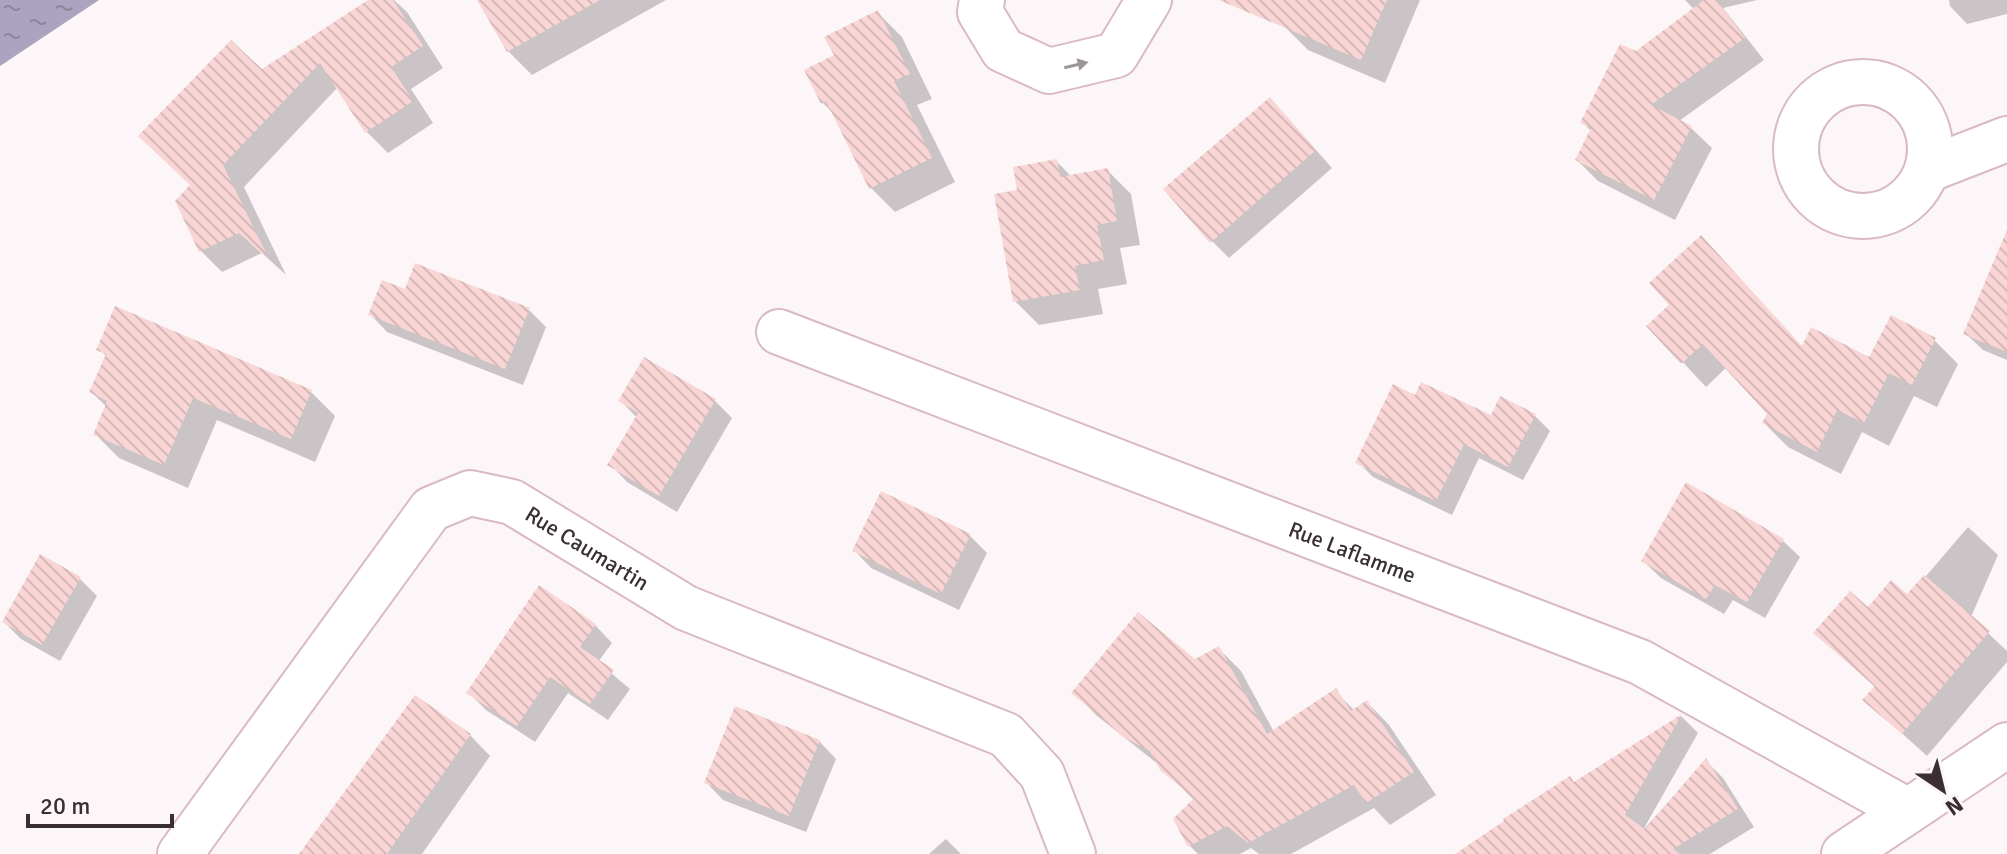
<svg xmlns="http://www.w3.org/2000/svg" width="2007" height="854" viewBox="0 0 2007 854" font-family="Signika,sans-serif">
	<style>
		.water { fill: url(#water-ripples) }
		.shadow { fill: #0003 }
		.building { fill: url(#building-back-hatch) }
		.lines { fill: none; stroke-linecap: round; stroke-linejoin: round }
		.minor-casing { stroke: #d9b9c5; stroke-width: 48 }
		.minor { stroke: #fff; stroke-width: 44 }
		.oneway { fill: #9c9699 }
		.labels { text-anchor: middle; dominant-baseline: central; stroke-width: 7; stroke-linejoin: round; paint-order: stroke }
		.street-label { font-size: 22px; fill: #3a2e33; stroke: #fdf6f9 }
	</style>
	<defs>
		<pattern id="water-ripples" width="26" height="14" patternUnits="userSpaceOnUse" patternTransform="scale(2)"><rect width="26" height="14" fill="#aba3bf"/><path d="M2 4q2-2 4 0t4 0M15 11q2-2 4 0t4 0" fill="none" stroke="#8c859c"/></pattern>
		<pattern id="building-back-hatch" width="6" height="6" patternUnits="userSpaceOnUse" patternTransform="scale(2)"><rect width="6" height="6" fill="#f9d6d5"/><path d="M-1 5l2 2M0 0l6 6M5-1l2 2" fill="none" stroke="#d6b8b7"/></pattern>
	</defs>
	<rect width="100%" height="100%" fill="#fdf6f9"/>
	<path class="water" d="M 0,0 L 99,0 L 0,66 Z"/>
	<path class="shadow" d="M 371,0 L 394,0 L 407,12 L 443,68 L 411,89 L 433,123 L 388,153 L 367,132 L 338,87 L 244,187 L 286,275 L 262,253 L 222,272 L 200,250 L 192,186 L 262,71 Z
		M 479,0 L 666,0 L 532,75 L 508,51 Z
		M 1295,0 L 1420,0 L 1385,83 L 1308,50 L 1284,26 Z
		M 1685,0 L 1757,0 L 1723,8 L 1764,60 L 1679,121 L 1691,128 L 1712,148 L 1675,220 L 1598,181 L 1577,160 L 1591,131 L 1583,123 L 1636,54 L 1695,10 Z
		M 1949,0 L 2007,0 L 2007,14 L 1967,24 L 1950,6 Z
		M 878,13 L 902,37 L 932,99 L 917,105 L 955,182 L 895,212 L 871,188 L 835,115 L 822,102 L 836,56 Z
		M 1287,117 L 1332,168 L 1229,258 L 1212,241 Z
		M 1056,161 L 1072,177 L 1107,170 L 1131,194 L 1140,245 L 1120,248 L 1127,284 L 1098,289 L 1103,314 L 1039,325 L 1015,301 L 1019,191 Z
		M 2007,282 L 2007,360 L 1983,350 L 1965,333 Z
		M 406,292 L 529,310 L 546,327 L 523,385 L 387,332 L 370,314 Z
		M 1649,326 L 1803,347 L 1870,360 L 1934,340 L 1958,364 L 1937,407 L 1914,396 L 1889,446 L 1862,432 L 1841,474 L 1788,447 L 1764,423 L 1769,413 L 1727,367 L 1706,387 Z
		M 99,349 L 311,392 L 335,416 L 315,462 L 217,420 L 188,488 L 119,458 L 95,434 L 107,407 L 91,392 L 107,357 Z
		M 1416,397 L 1492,417 L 1535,416 L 1550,431 L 1523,480 L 1479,458 L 1452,515 L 1373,477 L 1358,462 Z
		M 621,401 L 715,401 L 732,418 L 677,512 L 627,482 L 610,464 L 637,418 Z
		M 1968,527 L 1998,555 L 1971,617 L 2007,651 L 2007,662 L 1927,756 L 1865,700 L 1876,688 L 1816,633 L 1868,610 L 1908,597 Z
		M 970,536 L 987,553 L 959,610 L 871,568 L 854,550 Z
		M 1782,540 L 1800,557 L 1765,618 L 1733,600 L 1724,614 L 1661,578 L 1643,561 Z
		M 80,579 L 97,596 L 60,661 L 21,639 L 4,622 Z
		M 595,625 L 612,643 L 598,662 L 630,689 L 608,720 L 568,693 L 535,742 L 486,710 L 469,693 Z
		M 1218,648 L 1241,671 L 1274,732 L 1335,691 L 1355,711 L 1367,702 L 1389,725 L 1436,795 L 1390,825 L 1374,808 L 1291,854 L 1259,854 L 1251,848 L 1240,854 L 1198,854 L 1190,846 L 1175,820 L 1194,800 L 1159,765 L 1096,715 L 1073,692 L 1194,661 Z
		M 1681,716 L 1698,733 L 1643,830 L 1706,761 L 1723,778 L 1754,827 L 1710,854 L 1459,854 Z
		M 470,735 L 490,756 L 422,854 L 302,854 Z
		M 819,741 L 836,759 L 806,832 L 723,800 L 706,782 Z
		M 946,839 L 961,854 L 929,854 Z"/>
	<path class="building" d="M 368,0 L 393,0 L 423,46 L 391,67 L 413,101 L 365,133 L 320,63 L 223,165 L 266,253 L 263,255 L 239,233 L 199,252 L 175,201 L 190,185 L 138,136 L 231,40 L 262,69 Z
		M 477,0 L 600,0 L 507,52 Z
		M 1219,0 L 1387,0 L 1361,60 Z
		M 1704,0 L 1717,0 L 1745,38 L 1651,105 L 1692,126 L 1654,200 L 1575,160 L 1591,128 L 1580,123 L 1620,44 L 1636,51 Z
		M 878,10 L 910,74 L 894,81 L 932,158 L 869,189 L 826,101 L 821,104 L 804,70 L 834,55 L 824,37 Z
		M 1270,97 L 1316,150 L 1210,243 L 1163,189 Z
		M 1057,159 L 1060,177 L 1108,168 L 1117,221 L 1097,225 L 1104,260 L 1075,266 L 1080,290 L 1013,302 L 994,194 L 1017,190 L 1013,167 Z
		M 2007,230 L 2007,352 L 1963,334 Z
		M 1701,235 L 1802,346 L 1811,327 L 1869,357 L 1891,315 L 1936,338 L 1912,385 L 1889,373 L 1864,423 L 1837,410 L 1817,452 L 1762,423 L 1767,414 L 1703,344 L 1681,364 L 1646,326 L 1669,305 L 1649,283 Z
		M 415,263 L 530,308 L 505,369 L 368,315 L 382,280 L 405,289 Z
		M 115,306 L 312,390 L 291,439 L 193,398 L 164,465 L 93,435 L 107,401 L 89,392 L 106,354 L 96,350 Z
		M 644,357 L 716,399 L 659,496 L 607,465 L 638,413 L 618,401 Z
		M 1421,382 L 1491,415 L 1500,396 L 1536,414 L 1508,467 L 1464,444 L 1436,501 L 1355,463 L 1393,384 L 1415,395 Z
		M 1686,482 L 1784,539 L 1747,602 L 1715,585 L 1706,599 L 1641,561 Z
		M 881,491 L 971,534 L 941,594 L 852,551 Z
		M 40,554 L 81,577 L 42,645 L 2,622 Z
		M 1924,575 L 1990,631 L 1902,734 L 1862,700 L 1875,686 L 1813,633 L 1850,591 L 1868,607 L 1891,580 L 1907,594 Z
		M 539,585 L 596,624 L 580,647 L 614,670 L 590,704 L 550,677 L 517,726 L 466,693 Z
		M 1138,612 L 1195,659 L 1219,646 L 1267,734 L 1336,688 L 1351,711 L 1367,700 L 1414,772 L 1366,803 L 1354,785 L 1248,843 L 1227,826 L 1188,847 L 1173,819 L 1194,798 L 1160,770 L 1150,751 L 1125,738 L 1071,693 Z
		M 415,695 L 471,734 L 387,854 L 299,854 Z
		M 735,706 L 820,740 L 789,816 L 704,783 Z
		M 1682,714 L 1625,815 L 1645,829 L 1706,758 L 1738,809 L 1673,849 L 1680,854 L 1455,854 L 1504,821 L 1503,819 L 1570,776 L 1574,782 Z"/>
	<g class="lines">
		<g class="minor-casing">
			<g id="minor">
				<path d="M 982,0 L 980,12 L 1003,50 L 1049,71 L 1116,55 L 1149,0"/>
				<circle cx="1863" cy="149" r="67"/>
				<path d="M 1927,170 L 2007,139"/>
				<path id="s1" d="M 779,332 L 1640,662 L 1908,811"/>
				<path id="s2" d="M 180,854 L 431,509 L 470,493 L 512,502 L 686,608 L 1006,735 L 1042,774 L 1073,854"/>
				<path d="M 1844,854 L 2007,745"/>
			</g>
		</g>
		<use href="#minor" class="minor"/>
	</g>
	<defs><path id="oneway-solid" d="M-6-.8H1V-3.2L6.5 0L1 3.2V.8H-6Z" transform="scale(2)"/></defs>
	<use class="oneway" href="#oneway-solid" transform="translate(1076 65) rotate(-13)"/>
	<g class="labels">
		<g class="street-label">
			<text stroke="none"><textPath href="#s2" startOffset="600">Rue Caumartin</textPath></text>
			<text stroke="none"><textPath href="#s1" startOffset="614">Rue Laflamme</textPath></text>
		</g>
	</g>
	<g transform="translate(1943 790) rotate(145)" stroke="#fdf6f9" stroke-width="6" paint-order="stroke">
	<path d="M0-6L14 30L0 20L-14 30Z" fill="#3a2e33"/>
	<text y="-12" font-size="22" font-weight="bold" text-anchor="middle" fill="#3a2e33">N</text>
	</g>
	<path d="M28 814v12h144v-12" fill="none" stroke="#3a2e33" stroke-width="4"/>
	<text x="40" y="814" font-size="24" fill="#3a2e33" stroke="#fdf6f9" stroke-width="6" paint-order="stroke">20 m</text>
</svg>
